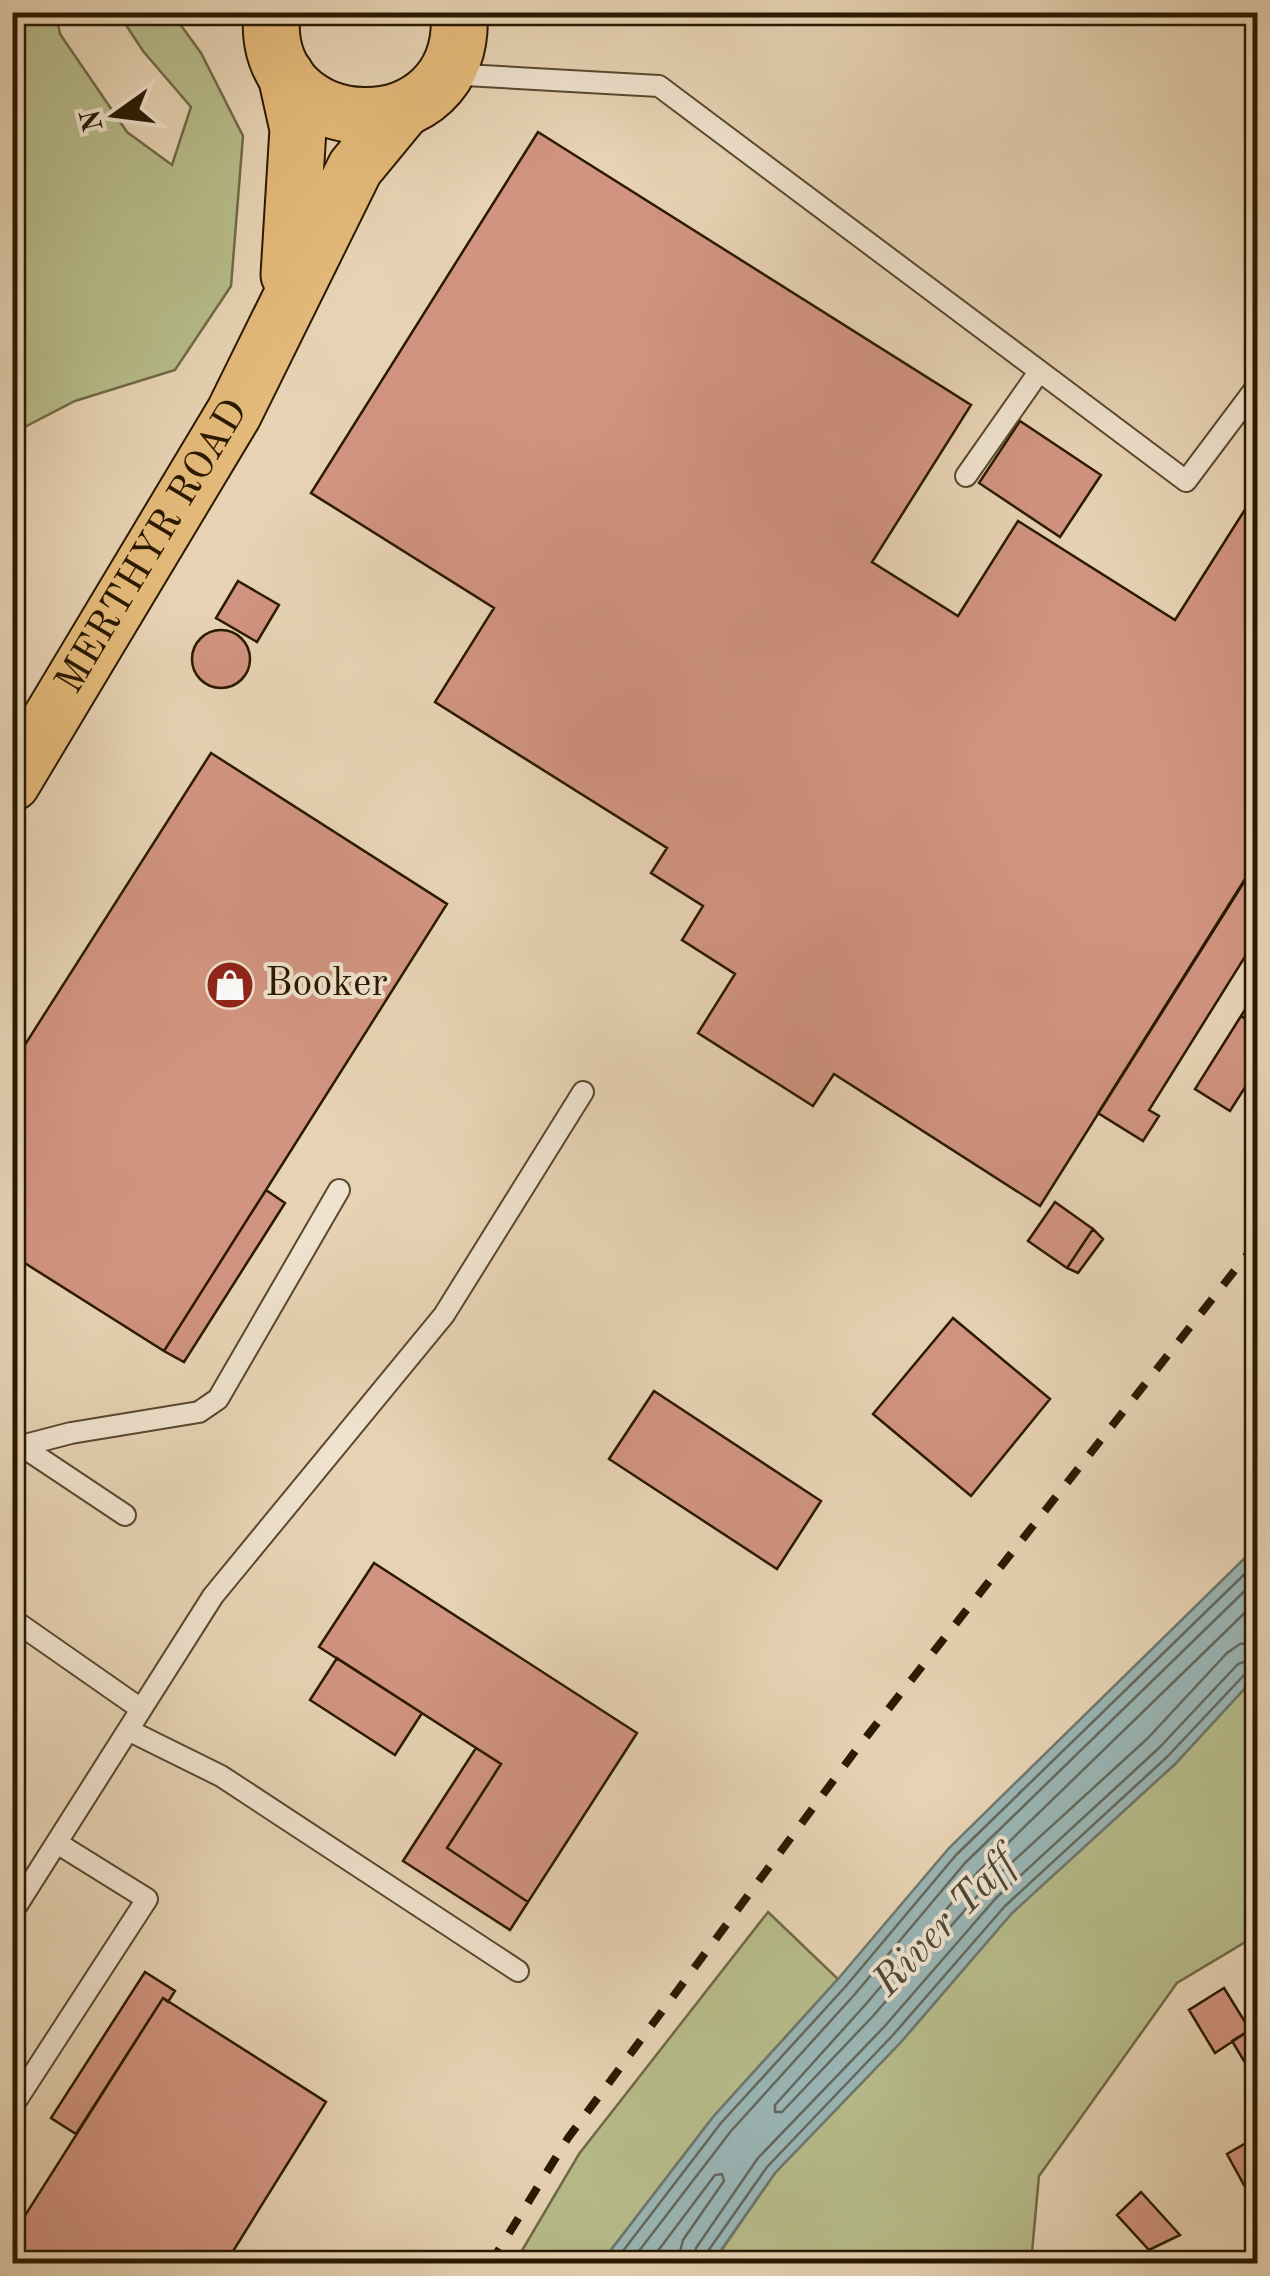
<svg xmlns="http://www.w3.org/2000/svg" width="1270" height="2276" viewBox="0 0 1270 2276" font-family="'Old Standard TT',serif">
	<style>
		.green { fill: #b7bc8b; stroke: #706a46; stroke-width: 2.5 }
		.water { fill: #9ab6b6; stroke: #6d776e; stroke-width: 2.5 }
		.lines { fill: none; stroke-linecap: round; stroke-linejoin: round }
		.shore { stroke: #62685c; stroke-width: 2.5 }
		.building { fill: #d19480; stroke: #2a1901; stroke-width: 2.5 }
		.service-casing { stroke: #59482e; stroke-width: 24 }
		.primary-casing { stroke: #2a1901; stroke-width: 59 }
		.service { stroke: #efe2ce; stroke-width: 20 }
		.primary { stroke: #e4ba7a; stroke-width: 55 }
		.rail { stroke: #2a1901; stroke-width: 8; stroke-dasharray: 18 18; stroke-linecap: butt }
		.labels { text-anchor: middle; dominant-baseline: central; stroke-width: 8; stroke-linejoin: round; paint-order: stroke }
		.street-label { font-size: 40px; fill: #2a1901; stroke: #efe2ce }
		.poi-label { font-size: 40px; fill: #2a1901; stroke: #efe2ce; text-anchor: start }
		.water-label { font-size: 42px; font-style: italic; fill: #4c4837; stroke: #efe2ce }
	</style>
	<rect width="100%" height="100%" fill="#e7d3b4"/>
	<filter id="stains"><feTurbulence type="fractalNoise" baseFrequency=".002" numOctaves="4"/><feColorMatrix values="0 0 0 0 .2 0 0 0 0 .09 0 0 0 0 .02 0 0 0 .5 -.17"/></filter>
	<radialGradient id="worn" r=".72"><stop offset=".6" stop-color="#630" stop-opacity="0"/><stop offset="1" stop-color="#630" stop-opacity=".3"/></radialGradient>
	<path class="green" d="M 13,12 L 56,13 L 60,34 L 127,132 L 172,165 L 191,107 L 143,51 L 118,13 L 172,13 L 201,53 L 243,136 L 231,286 L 175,370 L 75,401 L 13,433 Z
		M 1257,1675 L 1257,1935 L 1177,1983 L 1039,2176 L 1031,2263 L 712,2264 L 775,2173 L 901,2042 L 1012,1913 L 1175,1764 Z
		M 768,1912 L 838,1979 L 713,2117 L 601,2263 L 514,2264 L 579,2154 Z"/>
	<path class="water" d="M 1257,1546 L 1257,1675 L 1175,1764 L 1012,1913 L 901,2042 L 775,2173 L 712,2263 L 601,2263 L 713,2117 L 838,1979 L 949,1848 Z"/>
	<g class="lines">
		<path class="shore" d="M 1258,1600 L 977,1873 L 866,2004 L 775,2105 L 775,2112 L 782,2112 L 873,2016 L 985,1887 L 1148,1738 L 1227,1653 L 1240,1644 L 1258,1642
			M 613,2264 L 721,2123 L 846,1986 L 956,1855 L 1258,1561
			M 629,2264 L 731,2131 L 855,1994 L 965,1863 L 1258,1578
			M 648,2264 L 715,2175 L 722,2174 L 724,2181 L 683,2240 L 677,2264
			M 692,2264 L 696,2248 L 758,2158 L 884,2027 L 996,1898 L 1159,1748 L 1238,1664 L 1258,1657
			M 705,2264 L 706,2254 L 767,2167 L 893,2035 L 1005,1906 L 1167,1757 L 1246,1673 L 1258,1669"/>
	</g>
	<path class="building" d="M 538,132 L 971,405 L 872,562 L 958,616 L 1018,521 L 1175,620 L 1258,489 L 1258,860 L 1040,1206 L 834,1074 L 813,1106 L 698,1033 L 735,974 L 682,940 L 703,906 L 651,873 L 667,848 L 435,702 L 494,608 L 311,493 Z
		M 1020,421 L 1101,475 L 1060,537 L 979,483 Z
		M 238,581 L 279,605 L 257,642 L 216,618 Z
		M192 659a29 29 0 1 1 58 0a29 29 0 1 1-58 0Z
		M 211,753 L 447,904 L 164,1351 L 12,1255 L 12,1065 Z
		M 1245,879 L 1258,887 L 1258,936 L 1149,1110 L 1159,1116 L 1143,1141 L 1098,1113 Z
		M 1258,989 L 1258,1027 L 1241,1016 Z
		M 1241,1016 L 1258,1027 L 1258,1067 L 1230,1111 L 1195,1089 Z
		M 266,1190 L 285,1203 L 184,1362 L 164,1351 Z
		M 1055,1202 L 1093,1229 L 1067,1268 L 1028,1241 Z
		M 1093,1229 L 1103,1239 L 1078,1273 L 1067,1268 Z
		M 953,1318 L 1050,1399 L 971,1496 L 873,1414 Z
		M 654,1391 L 821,1501 L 777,1569 L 609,1459 Z
		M 374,1563 L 637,1733 L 528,1902 L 447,1848 L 501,1764 L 319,1647 Z
		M 337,1658 L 422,1713 L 395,1755 L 310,1700 Z
		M 476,1748 L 501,1764 L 447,1848 L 528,1902 L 510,1930 L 403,1861 Z
		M 145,1972 L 175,1991 L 168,2002 L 163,1998 L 76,2134 L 51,2118 Z
		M 1224,1988 L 1250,2030 L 1215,2053 L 1189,2010 Z
		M 163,1998 L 326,2102 L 225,2264 L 12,2264 L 12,2236 Z
		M 1250,2030 L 1258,2043 L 1256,2081 L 1232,2041 Z
		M 1253,2139 L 1258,2148 L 1258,2178 L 1244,2185 L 1227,2154 Z
		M 1141,2192 L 1180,2235 L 1149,2250 L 1117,2215 Z"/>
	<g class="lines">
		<g class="service-casing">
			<path id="service" d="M 447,74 L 659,86 L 1186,481 L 1258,385
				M 966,476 L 1039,372
				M 14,1441 L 125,1515
				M 12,1459 L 21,1446 L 71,1433 L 199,1412 L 218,1399 L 339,1190
				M 12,1619 L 141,1709
				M 128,1730 L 221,1776 L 518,1971
				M 12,1913 L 213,1596 L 444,1315 L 583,1092
				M 12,2107 L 147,1899 L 57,1843"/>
		</g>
		<g class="primary-casing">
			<g id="primary">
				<path d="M 272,12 C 257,146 469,154 459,12"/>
				<path d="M 286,75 L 298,129 L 289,275"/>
				<path id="s1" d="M 12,783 L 234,413 L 355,168 L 402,111"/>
			</g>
		</g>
		<use href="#service" class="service"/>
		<use href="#primary" class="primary"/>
		<path class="rail" d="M 490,2264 L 568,2138 L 856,1750 L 1258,1241"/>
	</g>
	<defs>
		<g id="shop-disc" transform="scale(2.5)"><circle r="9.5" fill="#8f2418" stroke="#efe2ce"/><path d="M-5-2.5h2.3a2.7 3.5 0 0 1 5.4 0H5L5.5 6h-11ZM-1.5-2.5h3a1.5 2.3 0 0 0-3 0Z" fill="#fff"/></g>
	</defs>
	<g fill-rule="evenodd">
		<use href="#shop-disc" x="230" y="985"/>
	</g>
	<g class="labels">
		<g class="street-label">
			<text stroke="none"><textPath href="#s1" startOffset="275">MERTHYR ROAD</textPath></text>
		</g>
		<g class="poi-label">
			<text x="265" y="985">Booker</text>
		</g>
		<g class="water-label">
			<text transform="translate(946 1923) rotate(-46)">River Taff</text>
		</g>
	</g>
	<rect width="1270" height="2276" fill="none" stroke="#e7d3b4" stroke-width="50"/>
	<rect x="15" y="15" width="1240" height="2246" fill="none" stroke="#2a1901" stroke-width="5"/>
	<rect x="25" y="25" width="1220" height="2226" fill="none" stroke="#2a1901" stroke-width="2.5"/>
	<g transform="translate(115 115) rotate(256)" stroke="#efe2ce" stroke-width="8" paint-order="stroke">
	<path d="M0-8L18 38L0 25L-18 38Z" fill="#2a1901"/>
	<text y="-15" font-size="28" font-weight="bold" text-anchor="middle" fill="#2a1901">N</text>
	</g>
	<rect width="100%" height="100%" filter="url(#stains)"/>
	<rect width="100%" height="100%" fill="url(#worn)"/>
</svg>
